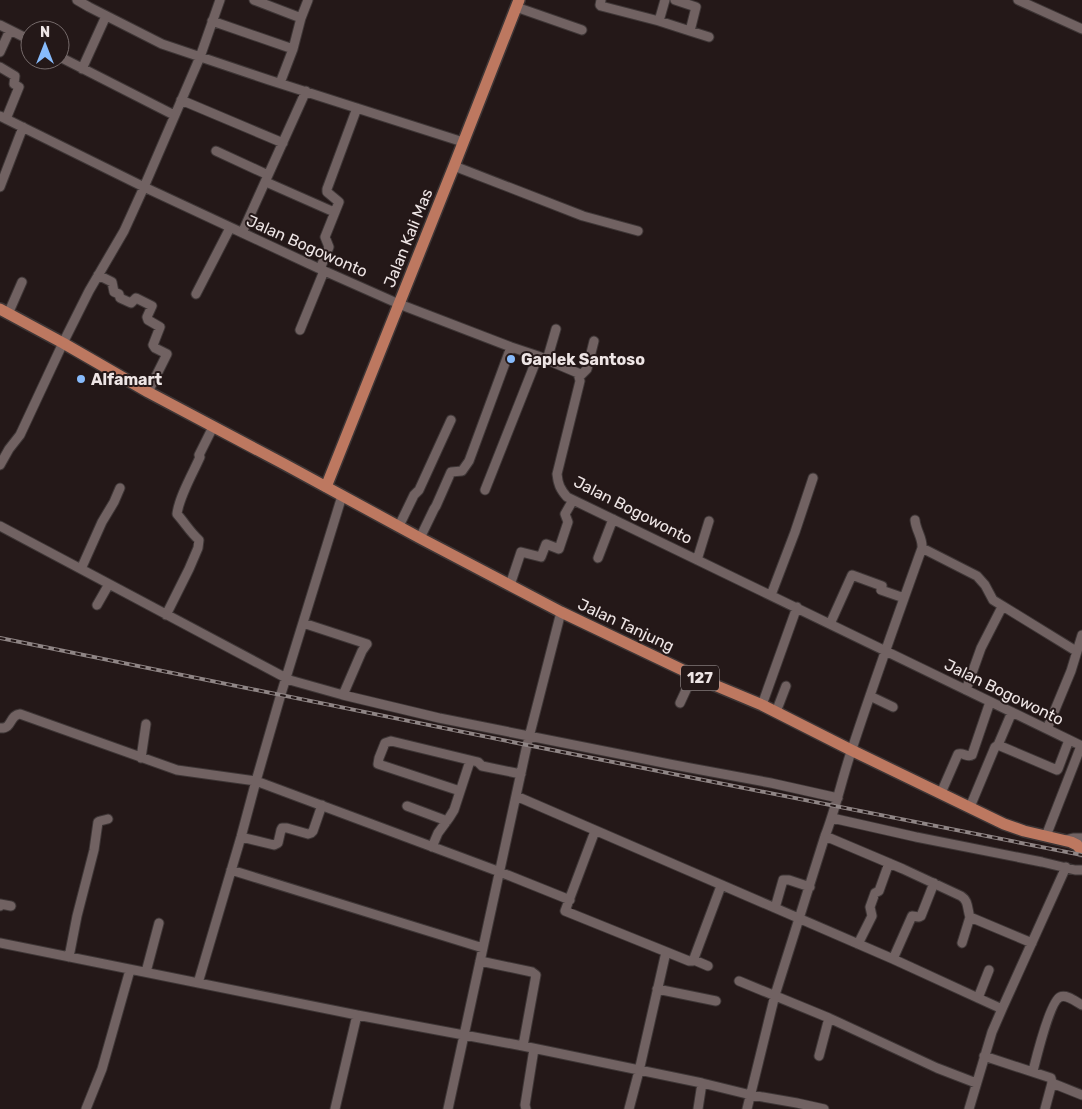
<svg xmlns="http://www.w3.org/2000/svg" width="1082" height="1109" viewBox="0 0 1082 1109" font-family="Rubik,sans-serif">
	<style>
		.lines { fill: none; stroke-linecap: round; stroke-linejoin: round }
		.minor-casing { stroke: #3e3636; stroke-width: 11 }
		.major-casing { stroke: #3e3636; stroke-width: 14 }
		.minor { stroke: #716262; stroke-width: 9 }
		.major { stroke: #bd7860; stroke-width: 11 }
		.rail-casing { stroke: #8f8585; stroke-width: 4 }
		.rail { stroke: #241818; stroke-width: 2; stroke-dasharray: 5.5; stroke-linecap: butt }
		.poi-dot { fill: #87bbfc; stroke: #241818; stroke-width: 2 }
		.labels { text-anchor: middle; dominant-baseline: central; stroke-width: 4; stroke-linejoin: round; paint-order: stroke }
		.shield { fill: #241818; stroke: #b1a8a8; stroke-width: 1 }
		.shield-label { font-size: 15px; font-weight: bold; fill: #eee5e5 }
		.street-label { font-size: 16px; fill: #eee5e5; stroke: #241818 }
		.poi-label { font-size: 16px; font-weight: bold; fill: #eee5e5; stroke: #241818; text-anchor: start }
	</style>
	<rect width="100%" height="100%" fill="#241818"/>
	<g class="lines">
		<g class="minor-casing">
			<path id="minor" d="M 77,0 L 89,7 L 162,44 L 269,80 L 463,142
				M 254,0 L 301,18
				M 601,0 L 600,5 L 601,6 L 659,21 L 690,31 L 696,7 L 675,0
				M 1018,0 L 1082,29
				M 516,7 L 582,30
				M 212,21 L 293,49
				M 659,21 L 665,0
				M 0,25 L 30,40
				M 690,31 L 709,37
				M 0,52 L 10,30
				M 60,57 L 174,115
				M 0,67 L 15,76 L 14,84 L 19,87 L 6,119
				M 82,69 L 106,16
				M 280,83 L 293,49 L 301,18 L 308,0
				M 181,100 L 283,143
				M 0,116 L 144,187 L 320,269 L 399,304 L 511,347 L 538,356 L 578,373 L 580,381 L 557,474 C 558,484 560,489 567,497 L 1082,746
				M 216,151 L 268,175
				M 454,166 L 583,216 L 638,231
				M 266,182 L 334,212
				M 0,187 L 23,127
				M 242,233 L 306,91
				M 320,269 L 329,247 L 325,237 L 339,202 L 327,192 L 327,189 L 357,108
				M 98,275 L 112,282 L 114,292 L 119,294 L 120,298 L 131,303 L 136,298 L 152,306 L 147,317 L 148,320 L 160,327 L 153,345 L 155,348 L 167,354 L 148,392
				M 196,294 L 230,228
				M 8,314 L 22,282
				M 300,330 L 324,271
				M 547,360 L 556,329
				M 580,376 L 587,369 L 594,341
				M 0,465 L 9,449 L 20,435 L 63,343 L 89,291 L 124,231 L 144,187 L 200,57 L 220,0
				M 485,490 L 538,356
				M 0,526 L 286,678
				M 399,526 L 414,495 L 419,490 L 451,420
				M 420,538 L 434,509 L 436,506 L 451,472 L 462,471 L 469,461 L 511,347
				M 922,548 L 977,576 L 985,585 L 993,600 L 1076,651
				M 598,558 L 613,519
				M 697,560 L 709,521
				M 81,569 L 102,522 L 114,502 L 120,488
				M 510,585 L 521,552 L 541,557 L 546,544 L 559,549 L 568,522 L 565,514 L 573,500
				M 771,595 L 795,532 L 813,478
				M 97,605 L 109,584
				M 166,615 L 189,569 L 198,548 L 199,540 C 190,532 185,523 177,514 C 179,497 193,473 200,457 L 199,455 L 213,427
				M 303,623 L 367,644 L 362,651 L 343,695
				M 830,624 L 852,575 L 882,586 L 881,590 L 904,598
				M 286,679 L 343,695 L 439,718 L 669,764 L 771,783 L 838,798
				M 966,690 L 981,648 L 1002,607
				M 870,696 L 893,707
				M 680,703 L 693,675
				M 762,705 L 797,607
				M 776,712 L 786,686
				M 0,728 C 13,729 9,715 20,714 L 177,770 L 256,781 L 500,872 L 570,900
				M 1047,729 L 1071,671 L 1082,635
				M 998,745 L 1057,770 L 1058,769 L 1069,740
				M 141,758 L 146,724
				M 460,791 L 378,764 L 379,758 L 385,743 L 391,741 L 478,762 L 482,766 L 521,774
				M 941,793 L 958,754 C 963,752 967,758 972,755 L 990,702
				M 516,796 L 893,959 L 1002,1009 L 1066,867
				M 407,806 L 447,821
				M 970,807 L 995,747 L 998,745 L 1012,712
				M 832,818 L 916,837 L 1042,862 L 1075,870 L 1082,870
				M 595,831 L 565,911 L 689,961 L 693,961 L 721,886
				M 825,836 L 903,869 L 961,896 C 969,901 967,909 970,917 L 1032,943
				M 1046,836 L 1081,746
				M 241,837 L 274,845 L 278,843 L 281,830 L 282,828 L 287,828 L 308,834 L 311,833 L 313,831 L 322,805
				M 1065,840 L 1073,838 L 1082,838
				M 432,847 L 438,833 L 449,818 L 454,810 L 470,761
				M 231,870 L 483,948
				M 0,906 L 0,904 L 11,906
				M 775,908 L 783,880 L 789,880 L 810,887
				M 0,943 L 357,1015 L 523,1046 L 702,1083 L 751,1095 L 797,1103 L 824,1109
				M 962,943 L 970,917
				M 858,944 L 872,916 L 870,907 L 875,893 L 879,891 L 889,863
				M 69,957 L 77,916 L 94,850 L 98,822 L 100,821 L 108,819
				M 893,959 L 912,916 L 919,917 L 921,916 L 934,883
				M 694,960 L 708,966
				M 480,961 L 532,972 L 536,975 L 523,1046
				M 146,972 L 159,923
				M 739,981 L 829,1018 L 937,1068 L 976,1083
				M 198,983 L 241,837 L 256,781 L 281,694 L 342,496
				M 657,989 L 716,1001
				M 978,998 L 989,970
				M 819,1056 L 829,1018
				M 984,1056 L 1051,1078 L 1052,1083 L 1045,1109
				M 1033,1071 C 1036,1059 1050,1001 1060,997 C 1067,994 1076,1002 1082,1005
				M 1052,1083 L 1082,1095
				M 86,1109 L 102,1069 L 130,970
				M 335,1109 L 357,1015
				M 448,1109 L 527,745 L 561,612
				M 526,1109 L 525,1105 L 534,1049
				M 629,1109 L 639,1071 L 666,952
				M 698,1109 L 702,1083
				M 747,1109 L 775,995 L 825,836 C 836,808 842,778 852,749 C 874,682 898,615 922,548 C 923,538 916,531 915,520
				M 969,1109 L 992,1032 L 1002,1009"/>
		</g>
		<g class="major-casing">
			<path id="major" d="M 0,309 L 63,343 L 148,392 L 284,464 L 420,538 L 561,612 L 712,684 L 762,705 L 851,750 L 1004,824 L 1024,831 L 1071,842 L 1077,845 L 1082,851
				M 326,487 L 454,166 L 519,0"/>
		</g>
		<use href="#minor" class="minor"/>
		<use href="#major" class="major"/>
		<g class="rail-casing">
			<path id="rail" d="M 0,638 L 527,745 L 1082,855"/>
		</g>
		<use href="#rail" class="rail"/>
	</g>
	<g class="poi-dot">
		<circle cx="511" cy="359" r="5"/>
		<circle cx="81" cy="379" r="5"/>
	</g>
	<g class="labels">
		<rect class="shield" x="681" y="665.5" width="38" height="25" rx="4"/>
		<g class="shield-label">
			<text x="700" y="678">127</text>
		</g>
		<g class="street-label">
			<text transform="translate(408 238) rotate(-68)">Jalan Kali Mas</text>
			<text transform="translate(307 246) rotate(24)">Jalan Bogowonto</text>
			<text transform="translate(633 510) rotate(27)">Jalan Bogowonto</text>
			<text transform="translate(626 625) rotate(25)">Jalan Tanjung</text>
			<text transform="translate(1004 692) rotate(26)">Jalan Bogowonto</text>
		</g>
		<g class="poi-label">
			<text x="521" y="359">Gaplek Santoso</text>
			<text x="91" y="379">Alfamart</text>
		</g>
	</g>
	<g transform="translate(45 45)"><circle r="24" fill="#241818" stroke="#756a6a"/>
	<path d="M0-4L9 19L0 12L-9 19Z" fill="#87bbfc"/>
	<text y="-8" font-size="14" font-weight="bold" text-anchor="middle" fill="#eee5e5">N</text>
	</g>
</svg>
